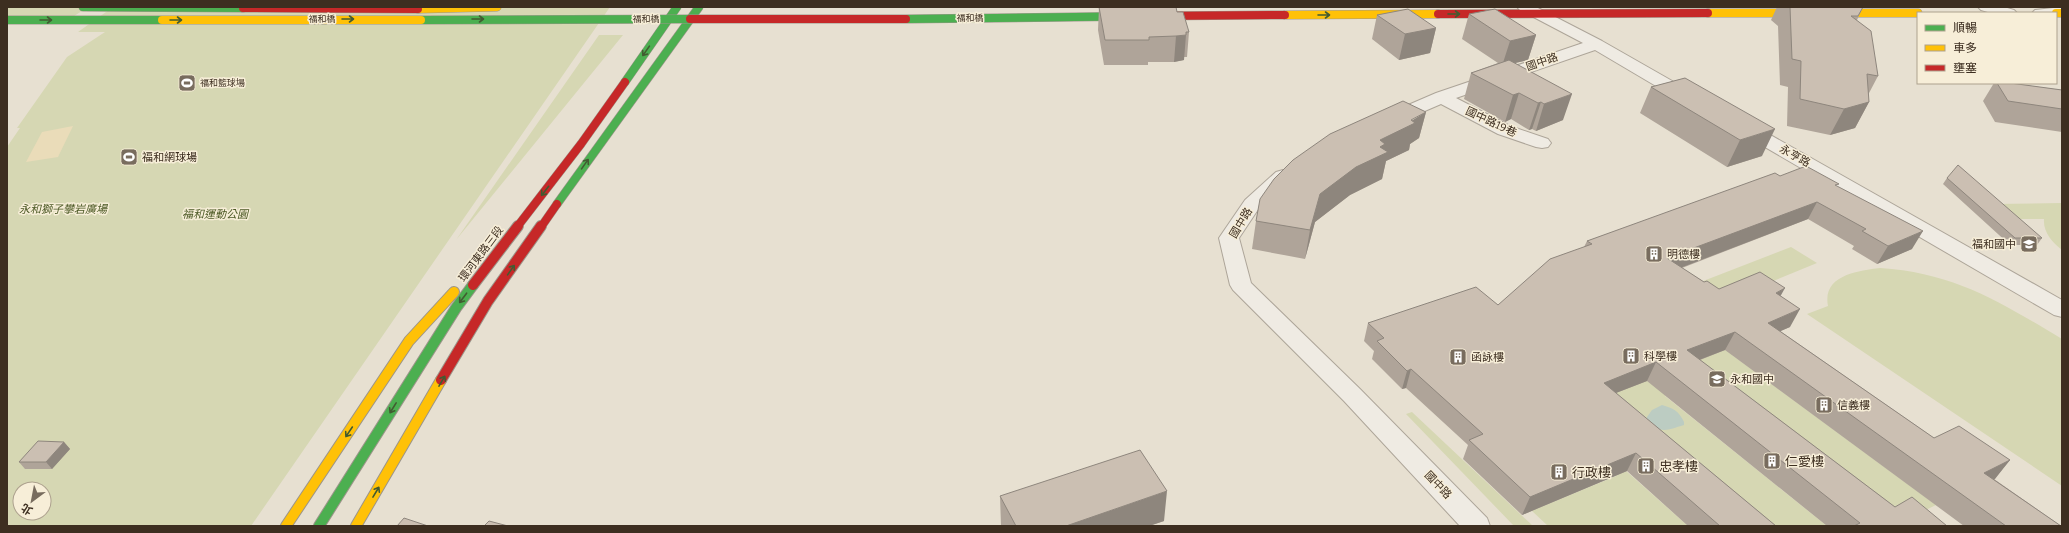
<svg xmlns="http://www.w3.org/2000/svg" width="2069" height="533" viewBox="0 0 2069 533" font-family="Bitter,'Noto Sans TC',serif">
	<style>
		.green { fill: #d6d7b3; fill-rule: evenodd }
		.sand { fill: #eadcb9 }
		.water { fill: #bcccc2 }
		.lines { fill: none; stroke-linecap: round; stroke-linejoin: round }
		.street-casing { stroke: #ada599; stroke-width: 2 }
		.fast-far1-casing { stroke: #9c958a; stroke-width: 9 }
		.fast-casing { stroke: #9c958a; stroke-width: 12 }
		.slow-far1-casing { stroke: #9c958a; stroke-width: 9 }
		.slow-casing { stroke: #9c958a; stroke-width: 12 }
		.jam-far1-casing { stroke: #9c958a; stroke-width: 9 }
		.jam-casing { stroke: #9c958a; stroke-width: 12 }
		.street { fill: #efebe3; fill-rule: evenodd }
		.fast-far1 { stroke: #4caf50; stroke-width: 8 }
		.fast { stroke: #4caf50; stroke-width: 10 }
		.slow-far1 { stroke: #ffc107; stroke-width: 8 }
		.slow { stroke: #ffc107; stroke-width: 10 }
		.jam-far1 { stroke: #c62828; stroke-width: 8 }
		.jam { stroke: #c62828; stroke-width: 10 }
		.fast-bridge-casing { stroke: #9c958a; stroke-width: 9; stroke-linecap: butt }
		.slow-bridge-casing { stroke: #9c958a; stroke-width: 9; stroke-linecap: butt }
		.jam-bridge-casing { stroke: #9c958a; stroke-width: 9; stroke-linecap: butt }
		.fast-bridge { stroke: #4caf50; stroke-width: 8 }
		.slow-bridge { stroke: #ffc107; stroke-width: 8 }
		.jam-bridge { stroke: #c62828; stroke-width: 8 }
		.wall { fill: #afa499 }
		.shaded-wall { fill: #8e867d }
		.building { fill: #cbbfb2; stroke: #8e867d }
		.oneway { stroke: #425b31 }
		.labels { text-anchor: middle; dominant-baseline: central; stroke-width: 3; stroke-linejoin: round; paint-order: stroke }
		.far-street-label { font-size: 9px; fill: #3d2e20; stroke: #f7eed8 }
		.far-poi-label { font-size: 9px; fill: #3d2e20; stroke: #f7eed8; text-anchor: start }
		.street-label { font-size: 11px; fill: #3d2e20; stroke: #f7eed8 }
		.poi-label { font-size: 11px; fill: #3d2e20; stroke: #f7eed8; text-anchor: start }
		.park-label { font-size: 11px; font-style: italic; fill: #4d5a26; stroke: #f7eed8 }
		.near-poi-label { font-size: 13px; fill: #3d2e20; stroke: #f7eed8; text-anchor: start }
	</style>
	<rect width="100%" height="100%" fill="#e7e0d1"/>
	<path class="green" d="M 7,7 L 88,7 L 65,22 L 7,22 Z
		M 113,7 L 610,7 L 251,526 L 7,526 L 7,147 L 20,128 L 17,128 L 67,57 L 105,32 L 78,32 ZM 20,489 L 44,489 L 44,513 L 20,513 Z
		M 599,35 L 623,35 L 456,240 Z
		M 2062,203 L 2062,250 C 2052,242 2043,232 2044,219 L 2010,219 L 1993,204 Z
		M 1791,247 L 1817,263 L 1710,307 L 1680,290 Z
		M 1880,268 C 1955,273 2000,302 2062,339 L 2062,486 L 1807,314 L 1828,306 C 1822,275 1858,271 1880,268 Z
		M 1747,341 L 1732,355 L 1936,505 L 1903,521 L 1678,368 Z
		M 1670,371 L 1665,396 L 1827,526 L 1742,526 L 1595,401 Z
		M 1412,412 L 1533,526 L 1514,526 L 1406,414 Z
		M 1482,464 L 1536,509 L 1616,476 L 1625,470 L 1688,526 L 1548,526 Z"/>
	<path class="sand" d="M 73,126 L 58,157 L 26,162 L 42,132 Z"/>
	<path class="water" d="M 1662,405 C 1673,408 1679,411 1684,422 L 1684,425 C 1667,430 1662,434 1647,422 L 1647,417 L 1652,410 Z"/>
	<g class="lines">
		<g class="street-casing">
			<path id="street" d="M 1517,7 L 1536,7 L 1602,41 L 1695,94 L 1698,98 L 1695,102 L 1689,103 L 1683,102 L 1595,50 L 1456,98 L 1510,126 L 1548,139 L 1551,143 L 1548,147 L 1542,148 L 1536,147 L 1498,134 L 1441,104 L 1397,123 L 1391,124 L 1385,123 L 1382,119 L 1385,115 L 1436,93 L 1583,43 L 1520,10 Z
				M 1978,7 L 2004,7 L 2014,10 L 2017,13 L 1991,13 L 1981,10 Z
				M 2062,7 L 2062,16 L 2056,16 L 2056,13 L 2032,13 L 2035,10 Z
				M 1745,123 L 1751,124 L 2062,300 L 2062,317 L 2054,315 L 1739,132 L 1736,128 L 1739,124 Z
				M 1283,170 L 1290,172 L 1292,176 L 1259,208 L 1239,238 L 1251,283 L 1360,389 L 1487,518 L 1490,526 L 1460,526 L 1344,401 L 1233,290 L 1230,285 L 1219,238 L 1245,200 L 1276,172 Z"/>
		</g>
		<g class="fast-far1-casing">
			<path id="fast-far1" d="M 83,7 L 243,8
				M 625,82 L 677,7
				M 557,204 L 699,7"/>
		</g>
		<g class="fast-casing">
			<path id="fast" d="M 319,526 L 456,308 L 473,285"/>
		</g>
		<g class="slow-far1-casing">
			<path id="slow-far1" d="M 418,9 L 497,7
				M 1708,13 L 1918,13
				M 2056,13 L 2062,13
				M 1285,15 L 1438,14"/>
		</g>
		<g class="slow-casing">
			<path id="slow" d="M 286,526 L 409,341 L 454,292
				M 356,526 L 441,380"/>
		</g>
		<g class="jam-far1-casing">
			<path id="jam-far1" d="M 243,8 L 418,9
				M 1438,14 L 1708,13
				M 517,227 L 581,144 L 625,82
				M 541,227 L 557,204"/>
		</g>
		<g class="jam-casing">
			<path id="jam" d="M 473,285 L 518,226
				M 441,380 L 488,301 L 541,226"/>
		</g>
		<use href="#street" class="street"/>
		<use href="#fast-far1" class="fast-far1"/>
		<use href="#fast" class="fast"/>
		<use href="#slow-far1" class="slow-far1"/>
		<use href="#slow" class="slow"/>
		<use href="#jam-far1" class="jam-far1"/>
		<use href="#jam" class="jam"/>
		<g class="fast-bridge-casing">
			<path id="fast-bridge" d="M 906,19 L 1153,16
				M 7,20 L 162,20
				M 421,20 L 690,19"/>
		</g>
		<g class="slow-bridge-casing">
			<path id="slow-bridge" d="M 162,20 L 421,20"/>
		</g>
		<g class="jam-bridge-casing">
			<path id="jam-bridge" d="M 1153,16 L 1285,15
				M 690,19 L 906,19"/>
		</g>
		<use href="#fast-bridge" class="fast-bridge"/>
		<use href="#slow-bridge" class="slow-bridge"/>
		<use href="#jam-bridge" class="jam-bridge"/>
	</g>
	<path class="wall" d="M 1099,7 L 1177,12 L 1189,32 L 1187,57 L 1184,57 L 1184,60 L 1174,62 L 1148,62 L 1148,65 L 1104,65 L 1098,30 Z
		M 1777,7 L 1863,7 L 1857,20 L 1878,76 L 1868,95 L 1869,102 L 1855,128 L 1830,135 L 1787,126 L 1788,87 L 1780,85 L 1778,26 L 1771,20 Z
		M 1469,14 L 1536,35 L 1528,60 L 1515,63 L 1563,120 L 1536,131 L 1532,129 L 1529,130 L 1511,119 L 1505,122 L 1464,99 L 1471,73 L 1498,63 L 1462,39 Z
		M 1377,15 L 1436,28 L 1430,53 L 1399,60 L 1372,39 Z
		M 1685,78 L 1762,156 L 1727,167 L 1640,113 L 1651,87 Z
		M 1994,83 L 2010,83 L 2062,90 L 2062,132 L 1995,122 L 1983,101 Z
		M 1426,112 L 1419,138 L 1410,144 L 1409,150 L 1386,161 L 1382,179 L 1350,195 L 1315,222 L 1305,259 L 1252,249 L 1256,221 Z
		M 1780,176 L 1838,187 L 1912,249 L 1877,264 L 1852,249 L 1854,246 L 1808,219 L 1682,268 L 1704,282 L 1719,289 L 1781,296 L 1790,327 L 1780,331 L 1934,438 L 2010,460 L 1994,479 L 2061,526 L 1964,526 L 1725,350 L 1700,360 L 1895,507 L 1947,526 L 1827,526 L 1647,381 L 1616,393 L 1776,526 L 1688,526 L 1627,471 L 1522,515 L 1463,459 L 1468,445 L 1406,388 L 1402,389 L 1372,359 L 1374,351 L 1364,341 L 1368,323 L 1498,305 L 1584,247 L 1587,241 Z
		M 1947,178 L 2042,238 L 2037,245 L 2010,245 L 1943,184 Z
		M 64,442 L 70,449 L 52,469 L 25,469 L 19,462 Z
		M 1000,496 L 1164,521 L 1149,526 L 1001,526 Z"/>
	<path class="shaded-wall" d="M 1436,28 L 1430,53 L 1399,60 L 1405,34 Z
		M 1186,35 L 1184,60 L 1174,62 L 1176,36 Z
		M 1536,35 L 1528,60 L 1502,66 L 1510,41 Z
		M 1519,93 L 1511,119 L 1505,122 L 1513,95 Z
		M 1572,94 L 1563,120 L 1536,131 L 1544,104 Z
		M 1541,102 L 1532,129 L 1529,130 L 1538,103 Z
		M 1869,102 L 1855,128 L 1830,135 L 1844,109 Z
		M 1426,112 L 1419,138 L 1410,144 L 1409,150 L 1386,161 L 1382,179 L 1350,195 L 1315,222 L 1305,259 L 1310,230 L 1320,194 L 1380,140 Z
		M 1775,129 L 1762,156 L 1727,167 L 1740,140 Z
		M 1817,202 L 1808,219 L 1659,276 L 1667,258 Z
		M 1923,231 L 1912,249 L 1877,264 L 1888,246 Z
		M 1785,288 L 1775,306 L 1776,293 Z
		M 1800,309 L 1790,327 L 1758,341 L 1768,323 Z
		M 1735,332 L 1725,350 L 1678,368 L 1687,350 Z
		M 1656,362 L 1647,381 L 1595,401 L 1604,383 Z
		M 1411,369 L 1406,388 L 1402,389 L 1407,371 Z
		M 64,442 L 70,449 L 52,469 L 46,462 Z
		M 1636,453 L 1627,471 L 1522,515 L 1530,497 Z
		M 2010,460 L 1995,479 L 1969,492 L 1984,473 Z
		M 1167,491 L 1164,521 L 1149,526 L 1066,526 Z"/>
	<path class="building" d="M 1099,7 L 1176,7 L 1177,12 L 1183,12 L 1189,32 L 1186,32 L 1186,35 L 1176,36 L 1149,37 L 1149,40 L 1105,40 Z
		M 1790,7 L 1863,7 L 1858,16 L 1851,16 L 1871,31 L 1878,76 L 1867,74 L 1869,102 L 1844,109 L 1800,99 L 1801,61 L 1792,59 Z
		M 1408,9 L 1436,28 L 1405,34 L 1377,15 Z
		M 1495,9 L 1536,35 L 1510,41 L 1469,14 Z
		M 1509,60 L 1572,94 L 1544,104 L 1541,102 L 1538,103 L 1519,93 L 1513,95 L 1471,73 Z
		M 1685,78 L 1775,129 L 1740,140 L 1651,87 Z
		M 1997,83 L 2010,83 L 2062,90 L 2062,109 L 2008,101 Z
		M 1403,101 L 1426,112 L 1411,120 L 1415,123 L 1380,140 L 1385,144 L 1380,147 L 1388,152 L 1356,167 L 1320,194 L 1310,230 L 1256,221 L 1260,199 L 1274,179 L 1293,160 L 1330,134 Z
		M 1958,165 L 2042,238 L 2015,238 L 1947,178 Z
		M 1806,166 L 1839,184 L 1835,185 L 1923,231 L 1888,246 L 1862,231 L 1866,229 L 1817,202 L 1667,258 L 1704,282 L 1707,281 L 1719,289 L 1760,272 L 1785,288 L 1776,293 L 1800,309 L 1768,323 L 1934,438 L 1959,426 L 2010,460 L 1984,473 L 2061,526 L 2006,526 L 1735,332 L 1687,350 L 1895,507 L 1912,497 L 1947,526 L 1854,526 L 1860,523 L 1656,362 L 1604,383 L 1776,526 L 1720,526 L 1636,453 L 1530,497 L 1469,440 L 1483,434 L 1411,369 L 1407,371 L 1377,341 L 1384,338 L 1368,323 L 1476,287 L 1498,305 L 1550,259 L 1592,244 L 1587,241 L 1775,173 L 1780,176 Z
		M 38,441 L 64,442 L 46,462 L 19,462 Z
		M 1140,450 L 1167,491 L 1066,526 L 1016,526 L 1000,496 Z
		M 404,518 L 428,526 L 397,526 Z
		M 489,521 L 508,526 L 484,526 Z"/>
	<defs><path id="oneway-shaft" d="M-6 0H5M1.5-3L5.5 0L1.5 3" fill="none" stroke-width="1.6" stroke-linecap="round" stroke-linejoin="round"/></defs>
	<g class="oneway">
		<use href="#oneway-shaft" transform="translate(1454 14)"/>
		<use href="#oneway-shaft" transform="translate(1324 15)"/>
		<use href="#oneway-shaft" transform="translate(348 19)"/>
		<use href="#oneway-shaft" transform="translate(478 19)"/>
		<use href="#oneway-shaft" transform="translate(46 20)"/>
		<use href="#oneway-shaft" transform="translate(176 20)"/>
		<use href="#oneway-shaft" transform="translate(646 51) rotate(125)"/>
		<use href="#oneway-shaft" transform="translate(585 164) rotate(-55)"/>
		<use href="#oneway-shaft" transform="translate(545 191) rotate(128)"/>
		<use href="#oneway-shaft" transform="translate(511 270) rotate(-55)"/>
		<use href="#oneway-shaft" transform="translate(463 298) rotate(127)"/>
		<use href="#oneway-shaft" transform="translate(442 381) rotate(-60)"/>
		<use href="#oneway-shaft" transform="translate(393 408) rotate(122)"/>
		<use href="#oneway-shaft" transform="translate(349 432) rotate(124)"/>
		<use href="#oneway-shaft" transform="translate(376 492) rotate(-59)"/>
	</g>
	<defs>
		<g id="stadium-square" transform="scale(0.9)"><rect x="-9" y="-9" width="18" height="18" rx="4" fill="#786c5e" stroke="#f7eed8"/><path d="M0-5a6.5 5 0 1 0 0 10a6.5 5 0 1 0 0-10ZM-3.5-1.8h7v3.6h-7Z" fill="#fff"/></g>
		<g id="school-square" transform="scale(0.9)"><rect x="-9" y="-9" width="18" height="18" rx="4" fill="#786c5e" stroke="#f7eed8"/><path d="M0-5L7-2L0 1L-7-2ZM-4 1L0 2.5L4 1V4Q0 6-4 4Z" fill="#fff"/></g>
		<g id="building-square" transform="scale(0.9)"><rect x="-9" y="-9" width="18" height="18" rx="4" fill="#786c5e" stroke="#f7eed8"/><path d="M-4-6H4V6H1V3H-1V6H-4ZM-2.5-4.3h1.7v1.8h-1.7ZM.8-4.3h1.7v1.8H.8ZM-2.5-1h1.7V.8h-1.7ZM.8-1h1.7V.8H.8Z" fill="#fff"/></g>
	</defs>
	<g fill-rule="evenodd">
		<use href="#stadium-square" x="187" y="83"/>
		<use href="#stadium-square" x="129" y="157"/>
		<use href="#school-square" x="2029" y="244"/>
		<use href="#building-square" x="1654" y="254"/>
		<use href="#building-square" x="1631" y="356"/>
		<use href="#building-square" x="1458" y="357"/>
		<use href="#school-square" x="1717" y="379"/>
		<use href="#building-square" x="1824" y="405"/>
		<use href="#building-square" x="1772" y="461"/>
		<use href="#building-square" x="1646" y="466"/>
		<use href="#building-square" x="1559" y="472"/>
	</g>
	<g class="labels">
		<g class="far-street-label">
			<text x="970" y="18">福和橋</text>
			<text x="322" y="19">福和橋</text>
			<text x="646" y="19">福和橋</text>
		</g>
		<g class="far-poi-label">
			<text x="200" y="83">福和籃球場</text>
		</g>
		<g class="street-label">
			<text transform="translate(1542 62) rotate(-19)">國中路</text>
			<text transform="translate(1491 122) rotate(25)">國中路19巷</text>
			<text transform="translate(1795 156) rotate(29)">永亨路</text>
			<text transform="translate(1241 223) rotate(-59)">國中路</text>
			<text transform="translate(481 254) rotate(-53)">環河東路三段</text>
			<text transform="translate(1438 485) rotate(46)">國中路</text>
		</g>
		<g class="poi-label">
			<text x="142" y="157">福和網球場</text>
			<text x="2016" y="244" text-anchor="end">福和國中</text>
			<text x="1667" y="254">明德樓</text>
			<text x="1644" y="356">科學樓</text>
			<text x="1471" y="357">函詠樓</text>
			<text x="1730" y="379">永和國中</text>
			<text x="1837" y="405">信義樓</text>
		</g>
		<g class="park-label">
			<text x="63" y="209">永和獅子攀岩廣場</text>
			<text x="215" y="214">福和運動公園</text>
		</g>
		<g class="near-poi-label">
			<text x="1785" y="461">仁愛樓</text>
			<text x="1659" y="466">忠孝樓</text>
			<text x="1572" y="472">行政樓</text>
		</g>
	</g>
	<rect width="2069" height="533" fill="none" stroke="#3d2e20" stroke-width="16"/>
	<rect x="1917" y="12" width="140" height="72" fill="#f7eed8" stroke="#ada18e"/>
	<rect x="1925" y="25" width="20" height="6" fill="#4caf50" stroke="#ada18e"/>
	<text x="1953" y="32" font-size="12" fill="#3d2e20">順暢</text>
	<rect x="1925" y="45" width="20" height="6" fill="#ffc107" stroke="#ada18e"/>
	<text x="1953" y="52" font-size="12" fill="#3d2e20">車多</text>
	<rect x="1925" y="65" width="20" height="6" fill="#c62828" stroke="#ada18e"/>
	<text x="1953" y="72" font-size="12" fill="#3d2e20">壅塞</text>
	<g transform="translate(32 501) rotate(212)"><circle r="19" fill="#f7eed8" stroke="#ada18e"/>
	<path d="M0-3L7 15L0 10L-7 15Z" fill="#786c5e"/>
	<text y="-6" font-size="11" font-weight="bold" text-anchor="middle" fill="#3d2e20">北</text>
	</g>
</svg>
